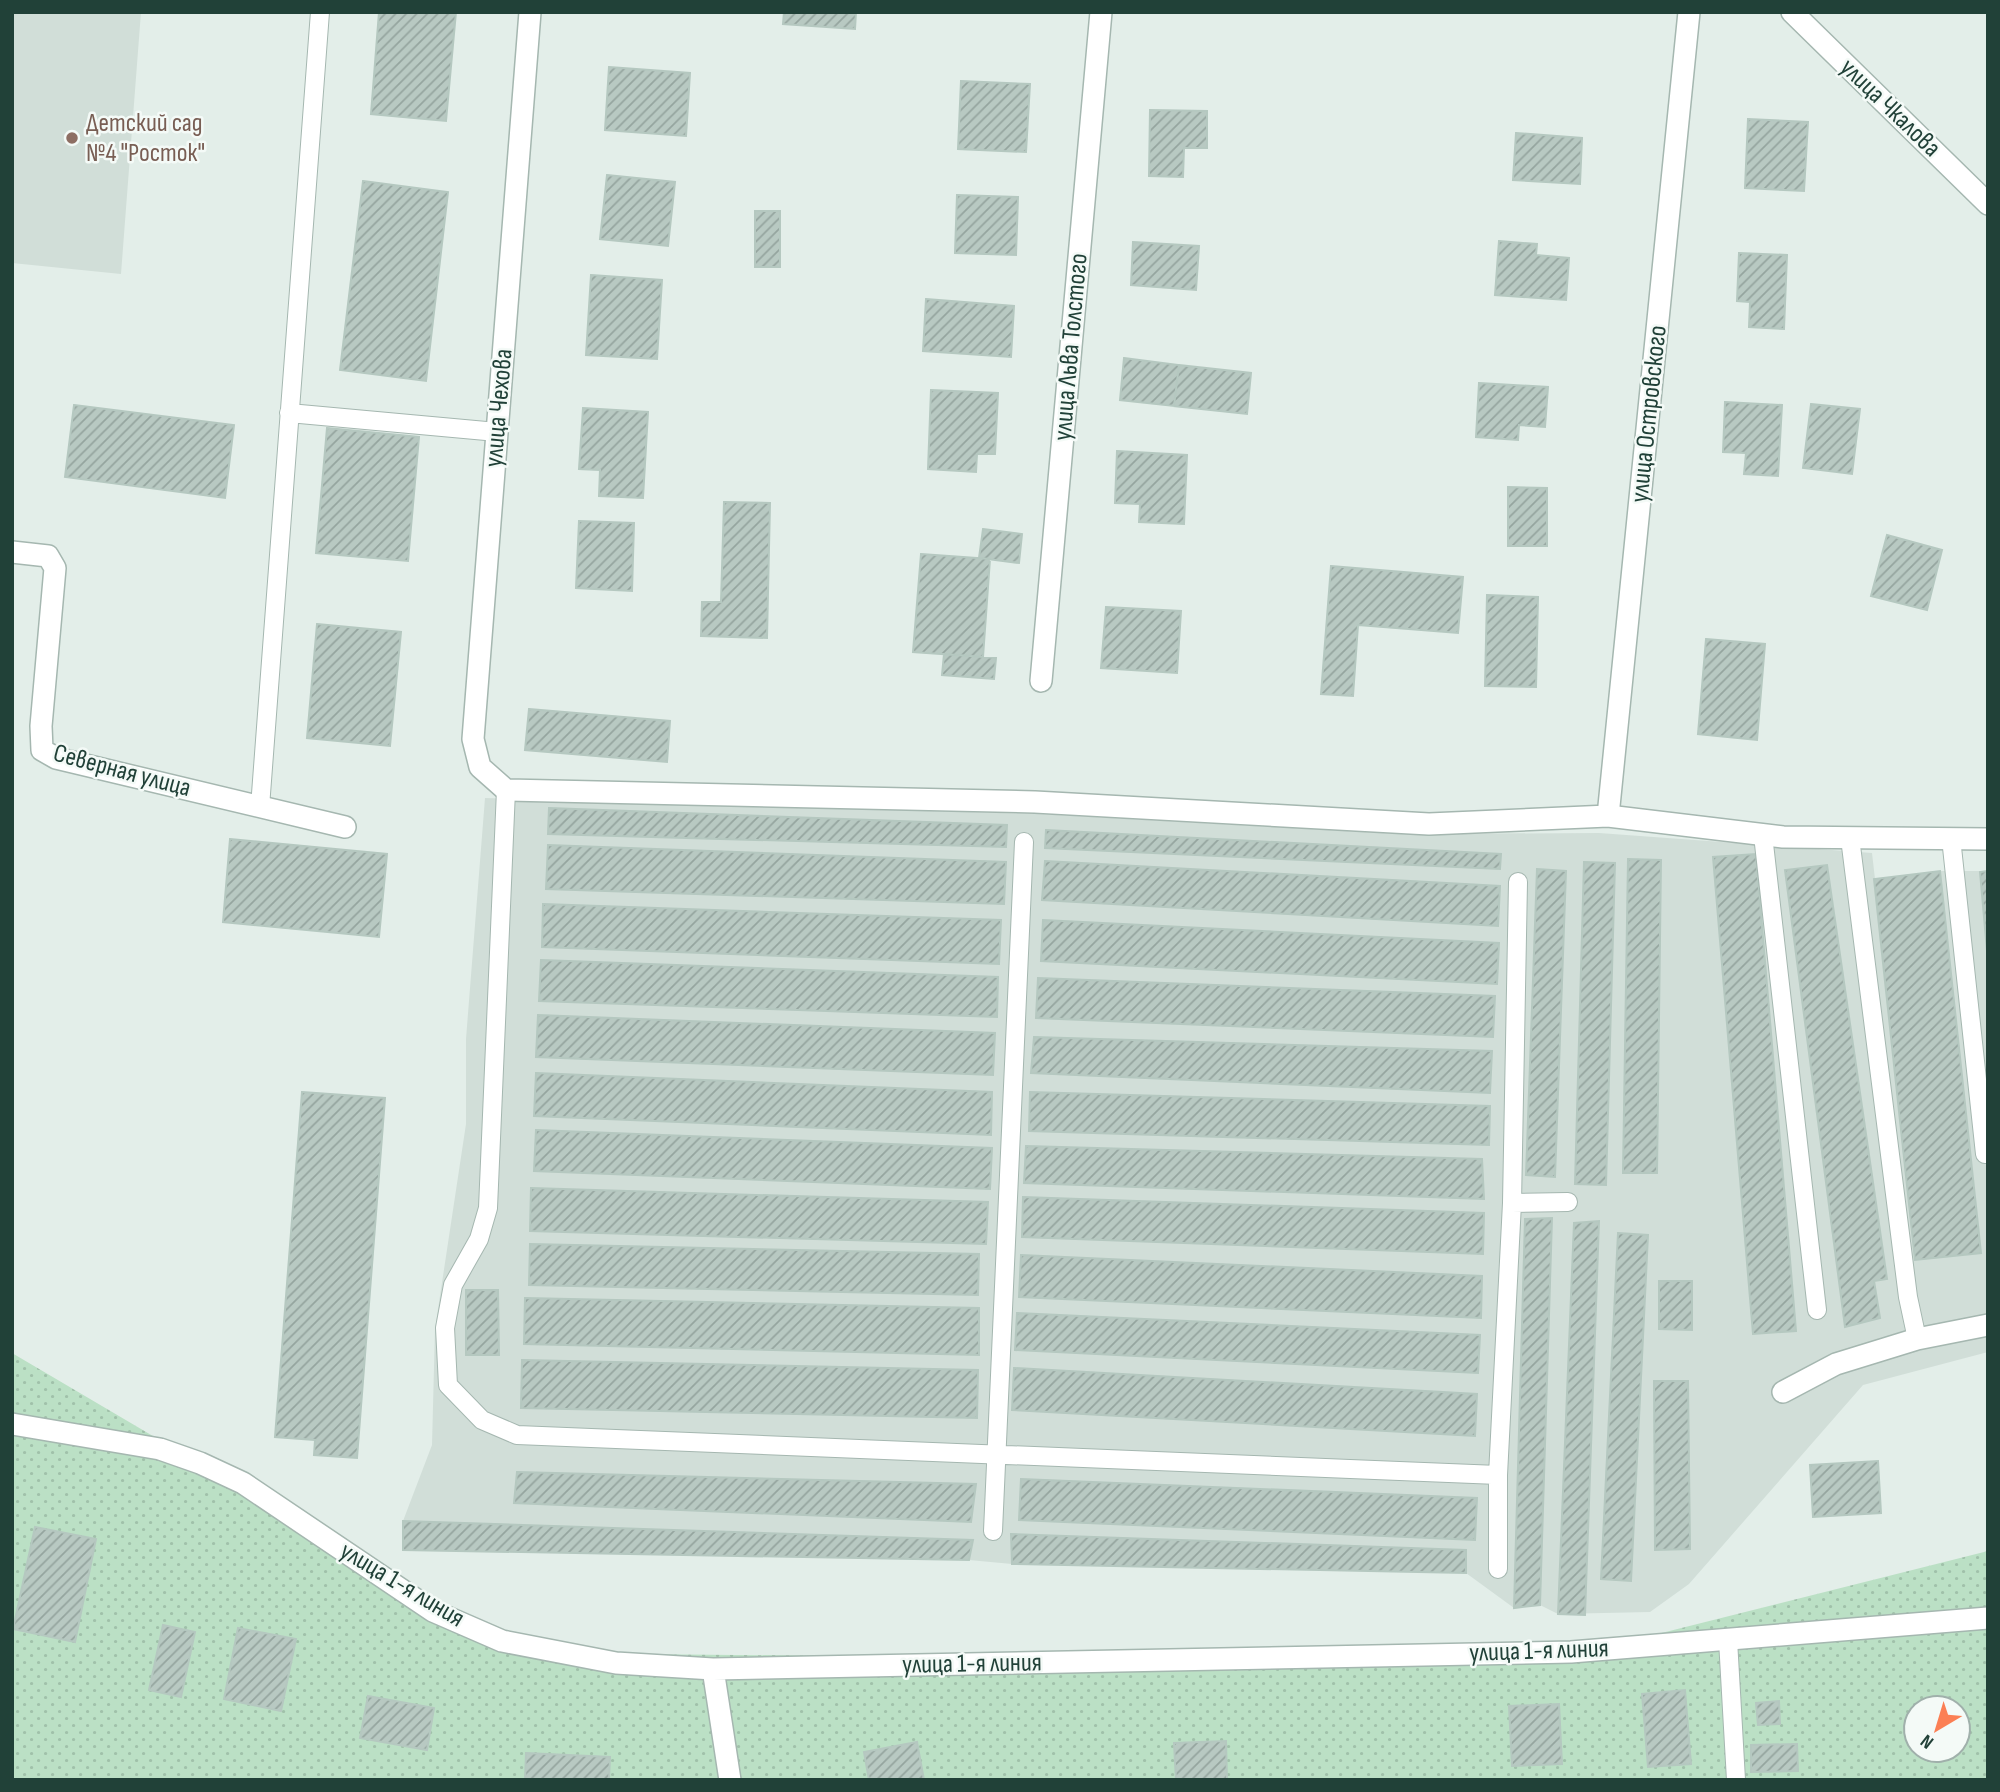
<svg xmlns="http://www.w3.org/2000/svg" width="2000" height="1792" viewBox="0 0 2000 1792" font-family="'Sofia Sans Condensed',sans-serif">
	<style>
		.built { fill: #d1ded8 }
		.garden { fill: url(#garden-dots); fill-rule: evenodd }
		.building { fill: url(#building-hatch); stroke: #b5c8c0; stroke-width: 2 }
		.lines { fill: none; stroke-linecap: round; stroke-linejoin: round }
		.lane-casing { stroke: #a5b7b0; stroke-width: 20 }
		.street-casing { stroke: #a5b7b0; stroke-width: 24 }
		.lane { stroke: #fff; stroke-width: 18 }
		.street { stroke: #fff; stroke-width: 21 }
		.education-dot { fill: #8d6e63; stroke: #f4faf7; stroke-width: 2.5 }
		.labels { text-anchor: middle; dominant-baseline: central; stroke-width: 5; stroke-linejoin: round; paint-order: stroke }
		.street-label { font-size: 26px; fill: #214138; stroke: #f4faf7 }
		.education-label { font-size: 26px; fill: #785e54; stroke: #f4faf7; text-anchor: start }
	</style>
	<defs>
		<pattern id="garden-dots" width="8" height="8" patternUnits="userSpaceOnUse" patternTransform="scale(1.75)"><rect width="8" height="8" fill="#bbe0c5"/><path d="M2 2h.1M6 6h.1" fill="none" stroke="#a0c1aa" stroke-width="1.8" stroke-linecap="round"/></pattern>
		<pattern id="building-hatch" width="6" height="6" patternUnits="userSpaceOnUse" patternTransform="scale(1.75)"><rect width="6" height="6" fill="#b8c9c2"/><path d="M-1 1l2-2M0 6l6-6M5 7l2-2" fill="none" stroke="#95a59f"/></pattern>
	</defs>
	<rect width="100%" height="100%" fill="#e3eee9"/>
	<path class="built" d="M 12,12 L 141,12 L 121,274 L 12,263 Z
		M 485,798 L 1038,814 L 1400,834 L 1599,833 L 1872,853 L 1875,879 L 1940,871 L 1988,871 L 1988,1352 L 1863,1385 L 1689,1584 L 1650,1612 L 1558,1614 L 1540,1605 L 1514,1608 L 1466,1573 L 1012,1564 L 969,1560 L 403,1550 L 403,1521 L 432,1445 L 435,1329 L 466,1124 L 466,1039 Z"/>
	<path class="garden" d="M 12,1353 L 521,1653 L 1546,1662 L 1988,1551 L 1988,1780 L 12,1780 ZM 1916,1708 L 1958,1708 L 1958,1750 L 1916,1750 Z"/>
	<path class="building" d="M 379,12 L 456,12 L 446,121 L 371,114 Z
		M 784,12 L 856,12 L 855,29 L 783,24 Z
		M 609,67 L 690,73 L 686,136 L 605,130 Z
		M 961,81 L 1030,84 L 1026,152 L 958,149 Z
		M 1150,110 L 1207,111 L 1207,148 L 1184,148 L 1183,177 L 1149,176 Z
		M 1748,119 L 1808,122 L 1804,191 L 1745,188 Z
		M 1516,133 L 1582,138 L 1580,184 L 1513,180 Z
		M 607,175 L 675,182 L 668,246 L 600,239 Z
		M 363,181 L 448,192 L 426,381 L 340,370 Z
		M 957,195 L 1018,197 L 1016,255 L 955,253 Z
		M 755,211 L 780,211 L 780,267 L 755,267 Z
		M 1499,241 L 1537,244 L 1536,255 L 1569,258 L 1566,300 L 1495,295 Z
		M 1133,242 L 1199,246 L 1196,290 L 1131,285 Z
		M 1739,253 L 1787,255 L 1784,329 L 1749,327 L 1750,302 L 1737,301 Z
		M 591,275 L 662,280 L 657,359 L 586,355 Z
		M 926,299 L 1014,306 L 1011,357 L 923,351 Z
		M 1124,358 L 1179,365 L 1174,406 L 1120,400 Z
		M 1179,365 L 1251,373 L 1247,414 L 1174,406 Z
		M 1479,383 L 1548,387 L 1545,427 L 1519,425 L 1518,440 L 1476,437 Z
		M 931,390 L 998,393 L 995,454 L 977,454 L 976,472 L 928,469 Z
		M 1725,402 L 1782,405 L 1778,476 L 1744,474 L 1746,453 L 1723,452 Z
		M 1811,404 L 1860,409 L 1852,474 L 1803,468 Z
		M 74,405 L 234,425 L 225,498 L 65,477 Z
		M 583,408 L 648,412 L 643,498 L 599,496 L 600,470 L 579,469 Z
		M 327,428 L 419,437 L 408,561 L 316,553 Z
		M 1117,451 L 1187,455 L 1184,524 L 1139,522 L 1140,504 L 1115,503 Z
		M 1508,487 L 1547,488 L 1547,546 L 1508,546 Z
		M 724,502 L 770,503 L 767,638 L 701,636 L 702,602 L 721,602 Z
		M 579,521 L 634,523 L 632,591 L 576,588 Z
		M 983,529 L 1022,534 L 1019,563 L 979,558 Z
		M 1887,535 L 1942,550 L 1927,610 L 1871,596 Z
		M 921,554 L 990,559 L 983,657 L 913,652 Z
		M 1331,566 L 1463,577 L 1458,633 L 1358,625 L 1353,696 L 1321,694 Z
		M 1487,595 L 1538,597 L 1536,687 L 1485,686 Z
		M 1106,607 L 1181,611 L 1177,673 L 1101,668 Z
		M 317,624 L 401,632 L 390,746 L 307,738 Z
		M 1706,639 L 1765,644 L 1757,740 L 1698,734 Z
		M 944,654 L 996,658 L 994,679 L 942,675 Z
		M 529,709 L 670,721 L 667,762 L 525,750 Z
		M 549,808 L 1007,825 L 1006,847 L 548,834 Z
		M 1046,830 L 1501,854 L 1500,869 L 1045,848 Z
		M 230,839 L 387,854 L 379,937 L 223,922 Z
		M 548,845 L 1006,862 L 1004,904 L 546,889 Z
		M 1756,854 L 1796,1331 L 1753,1334 L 1713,857 Z
		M 1628,859 L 1661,860 L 1657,1173 L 1623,1173 Z
		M 1045,861 L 1500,886 L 1498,926 L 1042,900 Z
		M 1584,862 L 1615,863 L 1606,1185 L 1575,1184 Z
		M 1827,865 L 1887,1279 L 1874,1281 L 1880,1318 L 1845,1327 L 1785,870 Z
		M 1537,869 L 1566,871 L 1555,1177 L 1526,1175 Z
		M 1940,871 L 1981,1253 L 1915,1260 L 1874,879 Z
		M 1988,871 L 1988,962 L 1980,872 Z
		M 543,904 L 1001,920 L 999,964 L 542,947 Z
		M 1043,920 L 1499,943 L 1497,984 L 1041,961 Z
		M 541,960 L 998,977 L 997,1017 L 539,1001 Z
		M 1038,978 L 1495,996 L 1493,1037 L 1036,1018 Z
		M 538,1015 L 995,1033 L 993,1075 L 536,1057 Z
		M 1034,1037 L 1492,1051 L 1490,1093 L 1031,1073 Z
		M 536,1073 L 992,1092 L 991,1135 L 534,1116 Z
		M 302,1092 L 385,1098 L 357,1458 L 314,1455 L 315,1440 L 275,1437 Z
		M 1030,1092 L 1490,1106 L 1489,1145 L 1029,1131 Z
		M 536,1130 L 992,1148 L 990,1189 L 534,1171 Z
		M 1026,1146 L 1482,1159 L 1484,1199 L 1024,1183 Z
		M 531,1188 L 988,1202 L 986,1244 L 530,1231 Z
		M 1023,1197 L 1484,1213 L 1483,1254 L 1022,1237 Z
		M 1552,1218 L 1540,1605 L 1514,1608 L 1525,1219 Z
		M 1599,1221 L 1585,1615 L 1558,1614 L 1574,1223 Z
		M 1618,1233 L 1648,1235 L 1631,1581 L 1601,1579 Z
		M 530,1244 L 979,1254 L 978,1295 L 529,1285 Z
		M 1021,1255 L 1482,1276 L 1481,1318 L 1019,1297 Z
		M 1659,1281 L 1692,1281 L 1692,1330 L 1659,1329 Z
		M 466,1290 L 498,1290 L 499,1355 L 466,1355 Z
		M 525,1298 L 979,1308 L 979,1355 L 524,1344 Z
		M 1017,1313 L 1480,1335 L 1478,1373 L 1015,1350 Z
		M 522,1360 L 978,1370 L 977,1418 L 521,1408 Z
		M 1014,1368 L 1477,1394 L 1475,1436 L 1012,1410 Z
		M 1654,1381 L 1688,1381 L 1690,1549 L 1655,1550 Z
		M 1878,1461 L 1881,1513 L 1813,1517 L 1810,1465 Z
		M 517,1472 L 976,1484 L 971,1522 L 514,1503 Z
		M 1021,1479 L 1477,1498 L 1475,1540 L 1019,1520 Z
		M 403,1521 L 973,1540 L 969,1560 L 403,1550 Z
		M 35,1527 L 96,1539 L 75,1642 L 13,1629 Z
		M 1011,1534 L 1466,1550 L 1466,1573 L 1012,1564 Z
		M 163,1625 L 195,1632 L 181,1697 L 149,1690 Z
		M 238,1628 L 296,1639 L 281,1711 L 224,1699 Z
		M 1685,1690 L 1691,1764 L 1648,1767 L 1642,1694 Z
		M 368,1696 L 434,1708 L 427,1750 L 360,1738 Z
		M 1779,1701 L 1780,1724 L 1758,1725 L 1756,1703 Z
		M 1559,1704 L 1562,1764 L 1512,1766 L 1509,1706 Z
		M 1226,1741 L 1227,1780 L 1176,1780 L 1174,1743 Z
		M 917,1742 L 924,1780 L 869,1780 L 864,1752 Z
		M 1797,1744 L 1798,1771 L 1751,1772 L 1751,1745 Z
		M 526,1753 L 610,1757 L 609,1780 L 525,1780 Z"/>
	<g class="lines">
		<g class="lane-casing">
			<path id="lane" d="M 289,413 L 497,432
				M 506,790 L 488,1208 L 479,1239 L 453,1285 L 445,1328 L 448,1385 L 482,1420 L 517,1435 L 1498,1475
				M 260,807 L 320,12
				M 1763,835 L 1817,1310
				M 1850,838 L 1908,1297 L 1917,1339
				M 1951,838 L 1985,1154
				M 1512,1203 L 1568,1202
				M 993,1531 L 1024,842
				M 1498,1569 L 1498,1475 L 1512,1203 L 1518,882
				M 1728,1640 L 1736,1780"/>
		</g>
		<g class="street-casing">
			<path id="street" d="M 530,12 L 473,739 L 480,767 L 506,790 L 1035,802 L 1429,824 L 1608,816 L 1783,837 L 1988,839
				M 1792,12 L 1988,204
				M 12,552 L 48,556 L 55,568 L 41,726 L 42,750 L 56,758 L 345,827
				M 1041,681 L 1101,12
				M 1608,816 L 1689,12
				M 1783,1392 L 1836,1364 L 1917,1339 L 1988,1325
				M 12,1424 L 160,1449 L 200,1463 L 243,1483 L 433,1611 L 502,1641 L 616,1663 L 713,1669 L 1571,1652 L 1988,1618
				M 713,1669 L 730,1780"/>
		</g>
		<use href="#lane" class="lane"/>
		<use href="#street" class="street"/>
	</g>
	<circle class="education-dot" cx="72" cy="138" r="7"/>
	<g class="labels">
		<g class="street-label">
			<text transform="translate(1890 108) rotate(44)">улица Чкалова</text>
			<text transform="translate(1071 347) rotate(-85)">улица Льва Толстого</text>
			<text transform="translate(499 408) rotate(-85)">улица Чехова</text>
			<text transform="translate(1649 414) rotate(-84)">улица Островского</text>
			<text transform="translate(122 771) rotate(15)">Северная улица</text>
			<text transform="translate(402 1585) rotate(31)">улица 1-я линия</text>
			<text transform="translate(1539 1651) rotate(-2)">улица 1-я линия</text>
			<text transform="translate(972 1664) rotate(-1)">улица 1-я линия</text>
		</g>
		<g class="education-label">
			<text x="86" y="123">Детский сад<tspan x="86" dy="30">№4 "Росток"</tspan></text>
		</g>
	</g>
	<rect width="2000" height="1792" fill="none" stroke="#214138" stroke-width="28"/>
	<g transform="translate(1937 1729) rotate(218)"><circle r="33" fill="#f4faf7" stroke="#a0b0ab" stroke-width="2"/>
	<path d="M0-5L12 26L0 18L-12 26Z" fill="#fb7f54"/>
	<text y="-10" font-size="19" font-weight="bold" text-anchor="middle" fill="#214138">N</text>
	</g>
</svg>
